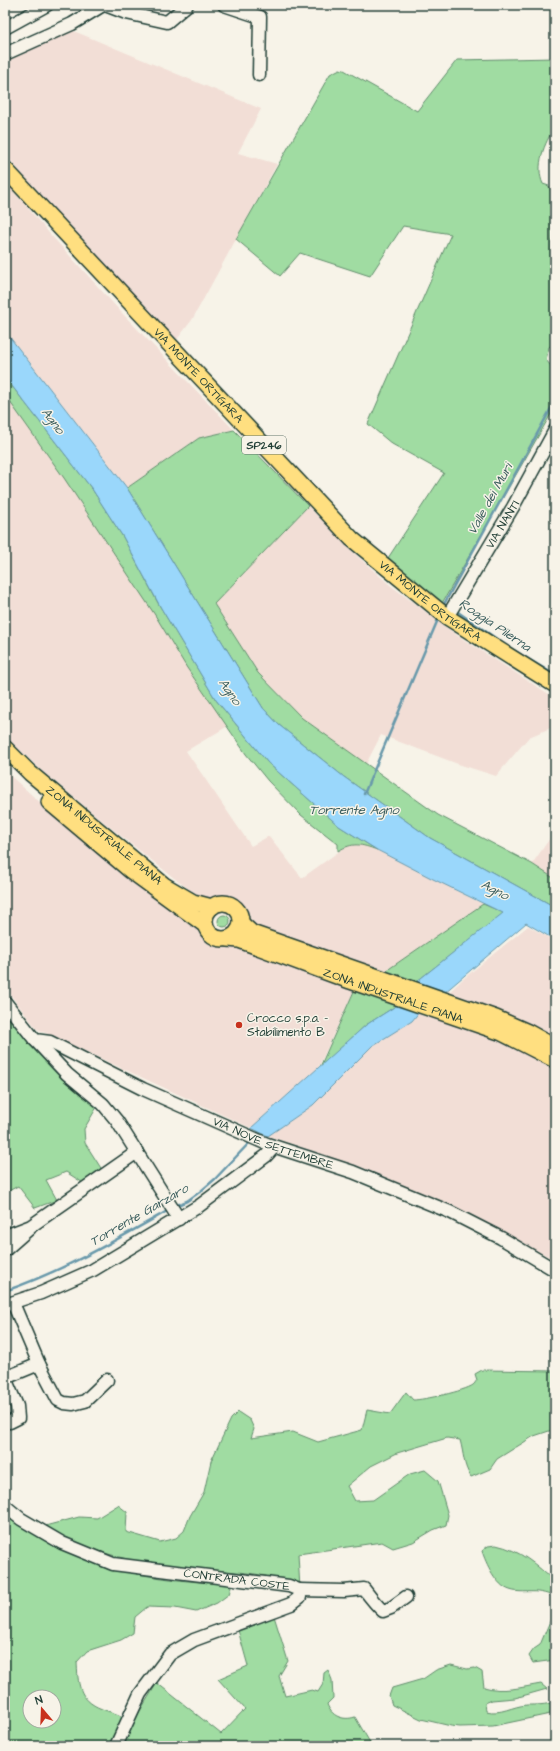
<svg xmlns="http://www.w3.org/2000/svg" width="560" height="1751" viewBox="0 0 560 1751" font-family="'Architects Daughter',sans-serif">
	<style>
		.built { fill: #f2ded6 }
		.green { fill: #a0dca2; stroke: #608c6b; fill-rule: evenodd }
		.water { fill: #9ad7fb; stroke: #6999ab }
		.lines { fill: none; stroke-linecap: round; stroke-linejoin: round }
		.stream { stroke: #6999ab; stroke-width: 2.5 }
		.minor-casing { stroke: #1f3d34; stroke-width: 15 }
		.major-casing { stroke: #1f3d34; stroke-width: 18 }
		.minor { stroke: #f7f3e8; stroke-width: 12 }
		.major { stroke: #ffdf80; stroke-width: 15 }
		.poi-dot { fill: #c8321e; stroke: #f7f3e8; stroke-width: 1.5 }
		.labels { text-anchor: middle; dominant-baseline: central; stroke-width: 3; stroke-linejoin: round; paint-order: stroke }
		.shield { fill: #f7f3e8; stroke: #60746a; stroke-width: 1 }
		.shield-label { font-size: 11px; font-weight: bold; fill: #1f3d34 }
		.street-label { font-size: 12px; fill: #1f3d34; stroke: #f7f3e8 }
		.poi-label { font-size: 12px; fill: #1f3d34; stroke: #f7f3e8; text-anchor: start }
		.water-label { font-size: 13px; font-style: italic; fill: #385c5c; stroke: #f7f3e8 }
	</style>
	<rect width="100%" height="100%" fill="#f7f3e8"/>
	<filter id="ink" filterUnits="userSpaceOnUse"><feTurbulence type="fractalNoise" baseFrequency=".025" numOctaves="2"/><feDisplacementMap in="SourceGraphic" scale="8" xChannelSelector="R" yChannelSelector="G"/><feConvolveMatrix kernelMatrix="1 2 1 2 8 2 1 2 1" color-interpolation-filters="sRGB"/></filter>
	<g filter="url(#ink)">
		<path class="built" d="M 69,29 L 261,109 L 238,153 L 277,164 L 192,320 L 175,342 L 62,221 L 5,154 L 5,57 Z
			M 5,181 L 49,233 L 121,312 L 234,430 L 199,438 L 127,488 L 5,331 Z
			M 5,395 L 111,542 L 187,668 L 228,726 L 186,751 L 251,846 L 269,836 L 302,878 L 348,845 L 363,845 L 377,850 L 483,904 L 380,975 L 266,933 L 225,913 L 179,882 L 116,832 L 43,772 L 5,736 Z
			M 308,506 L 357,556 L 390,585 L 455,634 L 555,698 L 555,724 L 553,727 L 529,737 L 496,776 L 458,764 L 381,735 L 366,764 L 302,718 L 258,673 L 214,604 Z
			M 5,771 L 44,806 L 199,926 L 236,946 L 278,964 L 355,989 L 318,1068 L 251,1128 L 37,1029 L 5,988 Z
			M 555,831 L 555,879 L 532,864 Z
			M 528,926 L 555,941 L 555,1040 L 445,996 L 463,979 Z
			M 420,1011 L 499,1040 L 547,1063 L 555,1069 L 555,1260 L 443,1202 L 363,1168 L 268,1136 L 313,1105 L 372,1046 L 412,1021 Z"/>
		<path class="green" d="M 555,58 L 555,128 C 544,142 535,167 543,184 L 549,186 L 555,200 L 555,209 L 551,224 L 552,231 L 551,258 L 555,270 L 555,311 L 552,324 L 555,339 L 554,343 L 549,347 L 546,360 L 551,366 L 555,367 L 555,407 L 441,605 L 388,558 L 444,473 L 392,444 L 368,424 L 451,234 L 403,226 L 370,276 L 300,253 L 280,276 L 236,239 L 330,74 L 340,69 L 344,70 L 417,111 L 457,60 Z
			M 5,377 L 92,489 L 123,537 L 158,603 L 216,700 L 268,763 L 339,826 L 377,850 C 361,844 353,842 338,851 L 338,844 L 301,815 L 268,781 L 246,754 L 187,668 L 155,615 L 64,478 L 5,395 Z
			M 234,430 L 308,506 L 214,604 L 258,673 L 302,718 L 438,815 L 532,864 L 555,879 L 555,907 L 430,838 L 344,777 L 279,725 L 263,708 L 127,488 L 199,438 Z
			M 483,904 L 504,913 L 416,982 L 385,974 L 380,975 Z
			M218 921a6 6 0 1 1 12 0a6 6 0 1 1-12 0Z
			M 355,989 L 399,1004 L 366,1025 L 320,1067 Z
			M 5,1013 C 34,1051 60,1076 97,1107 L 84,1129 L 85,1143 L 106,1176 L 88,1186 L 66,1172 L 46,1180 L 57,1200 L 35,1208 L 18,1186 L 5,1193 Z
			M 482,1370 L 555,1371 L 555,1429 L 534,1436 L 497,1459 L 490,1469 L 471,1477 C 463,1465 464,1454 460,1440 L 447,1438 L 397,1453 L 371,1466 L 347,1486 L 355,1501 L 373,1500 L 410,1474 L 425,1470 L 438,1481 L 448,1515 L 446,1525 L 433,1530 L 413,1542 L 393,1548 L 382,1542 L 298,1554 L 300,1589 C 294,1586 287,1582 281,1580 C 247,1569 212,1572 178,1568 C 130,1562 86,1551 45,1526 L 79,1517 L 97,1518 L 118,1505 L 127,1512 L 126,1532 L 160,1542 L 176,1538 L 184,1531 L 190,1516 L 204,1492 L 211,1461 L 231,1419 L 238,1412 L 250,1420 L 254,1429 L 251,1438 L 293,1432 L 318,1442 L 362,1430 L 367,1410 L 390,1414 L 406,1392 L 413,1400 C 423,1400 465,1391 473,1385 C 475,1384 475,1382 477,1380 L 475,1374 Z
			M 5,1513 C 73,1569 147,1580 232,1584 L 229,1594 L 217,1603 L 196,1612 L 175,1608 L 147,1607 L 135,1617 L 133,1633 L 121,1640 L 87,1651 L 77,1662 C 78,1683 78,1700 102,1709 C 109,1712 116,1713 123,1717 L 109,1746 L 5,1746 ZM 30,1697 L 54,1697 L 54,1721 L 30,1721 Z
			M 496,1545 C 520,1550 537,1565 555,1582 L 555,1598 C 550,1594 544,1593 538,1592 C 529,1591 518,1593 510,1590 C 496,1586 486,1563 482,1551 L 488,1546 Z
			M 555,1609 L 555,1660 L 533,1663 L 529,1656 L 534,1649 L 540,1645 Z
			M 274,1616 L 288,1661 L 279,1676 L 285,1696 L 312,1690 L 318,1692 L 323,1684 L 324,1673 L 328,1670 L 332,1680 L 333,1698 L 327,1704 C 331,1716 343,1721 355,1717 L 372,1746 L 123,1746 L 138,1714 L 157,1683 L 221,1734 L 245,1709 L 218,1679 L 248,1666 L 238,1630 Z
			M 451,1665 L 467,1669 L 475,1668 L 482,1672 L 484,1687 C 502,1693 523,1687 541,1684 L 547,1689 L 515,1698 L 492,1700 L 485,1703 L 486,1711 C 501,1715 512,1706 527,1705 C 537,1705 545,1705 555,1702 L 555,1713 L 493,1726 L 460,1727 L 451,1726 L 421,1719 L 392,1705 L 389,1696 L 392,1688 L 423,1679 L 436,1670 Z"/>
		<path class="water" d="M 5,331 L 127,488 L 263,708 L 279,725 L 344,777 L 430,838 L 555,907 L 555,940 L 526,923 L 444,993 L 416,982 L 503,913 L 433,879 L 377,850 L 339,826 L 268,763 L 216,700 L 161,608 L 123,537 L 92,489 L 5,377 Z
			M 399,1004 L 420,1011 L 412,1021 L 372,1046 L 313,1105 L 268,1136 L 251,1128 L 366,1025 Z"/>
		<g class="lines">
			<path class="stream" d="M 50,9 L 56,5
				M 443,606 L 555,401
				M 455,610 L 504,644
				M 515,651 L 555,675
				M 364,794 L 439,617
				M 175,1206 L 187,1201 L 201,1191 L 215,1179 L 251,1141
				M 5,1291 C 63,1271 116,1240 169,1210"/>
			<g class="minor-casing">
				<g id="minor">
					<path d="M 105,5 L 126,13 L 167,22 L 187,5"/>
					<path d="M 224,5 L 260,17 L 259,75"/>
					<path d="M 5,28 L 47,5"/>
					<path d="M 5,54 L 72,24 L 103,5"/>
					<path id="s1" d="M 447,617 L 513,507 L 555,430"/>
					<path id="s2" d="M 5,1002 L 35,1040 L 50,1042 L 143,1089 L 267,1144 L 353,1172 L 450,1212 L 501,1238 L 555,1270"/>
					<path d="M 35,1040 L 67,1074 L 103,1104 L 117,1121 L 179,1219"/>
					<path d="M 5,1236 L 31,1226 L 137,1152"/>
					<path d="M 5,1250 L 30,1228"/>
					<path d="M 13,1303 L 39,1364 L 58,1400 L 64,1403 L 73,1404 L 85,1401 L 107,1380"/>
					<path d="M 5,1305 L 41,1293 L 93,1270 L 199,1206 L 266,1156 L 274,1147"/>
					<path d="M 5,1378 L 17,1406 L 18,1418 L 10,1422 L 5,1422"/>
					<path d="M 5,1378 L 39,1364"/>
					<path id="s3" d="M 5,1506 L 21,1519 L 62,1543 L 113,1564 L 289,1586 L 299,1590 L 300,1597 L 291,1604 L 194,1640 L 170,1654 L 140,1694 L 116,1746"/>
					<path d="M 299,1590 L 344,1591 L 364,1589 C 370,1597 376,1605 383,1611 L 391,1608 L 406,1597"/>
				</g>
			</g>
			<g class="major-casing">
				<g id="major">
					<path id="s4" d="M 5,169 L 352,539 L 447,617 L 555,685"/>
					<path id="s5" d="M 5,748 L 30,773 L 164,885 L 193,902 L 212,907"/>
					<path d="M 49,802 L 131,871 L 205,925"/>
					<circle cx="223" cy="921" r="18"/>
					<path d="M 241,923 L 252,933 L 496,1018 L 528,1032 L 555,1047"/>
					<path id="s6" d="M 228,939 L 239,940 L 350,981 L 502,1033 L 555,1060"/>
				</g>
			</g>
			<use href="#minor" class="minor"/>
			<use href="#major" class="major"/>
		</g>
	</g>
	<circle class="poi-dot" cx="239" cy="1025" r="4"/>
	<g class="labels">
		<rect class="shield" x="242" y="436" width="44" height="18" rx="3"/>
		<g class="shield-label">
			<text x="264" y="445">SP246</text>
		</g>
		<g class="street-label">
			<text stroke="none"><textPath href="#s4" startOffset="283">VIA MONTE ORTIGARA</textPath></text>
			<text stroke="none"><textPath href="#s1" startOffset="108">VIA NANTI</textPath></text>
			<text stroke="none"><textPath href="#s4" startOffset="607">VIA MONTE ORTIGARA</textPath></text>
			<text stroke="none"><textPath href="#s5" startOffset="132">ZONA INDUSTRIALE PIANA</textPath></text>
			<text stroke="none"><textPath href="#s6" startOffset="175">ZONA INDUSTRIALE PIANA</textPath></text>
			<text stroke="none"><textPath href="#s2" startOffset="309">VIA NOVE SETTEMBRE</textPath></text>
			<text stroke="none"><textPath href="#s3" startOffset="248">CONTRADA COSTE</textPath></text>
		</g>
		<g class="poi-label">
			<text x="247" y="1018">Crocco s.p.a. -<tspan x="247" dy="14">Stabilimento B</tspan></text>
		</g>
		<g class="water-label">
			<text transform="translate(53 421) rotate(53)">Agno</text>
			<text transform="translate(490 499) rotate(-61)">Valle dei Muri</text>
			<text transform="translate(495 625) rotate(34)">Roggia Pilerna</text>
			<text transform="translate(230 692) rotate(55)">Agno</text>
			<text x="354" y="810">Torrente Agno</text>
			<text transform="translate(495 890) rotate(27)">Agno</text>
			<text transform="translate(139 1215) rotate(-30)">Torrente Garzaro</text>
		</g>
	</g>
	<rect width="560" height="1751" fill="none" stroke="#f7f3e8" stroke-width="20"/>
	<rect x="10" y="10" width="540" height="1731" fill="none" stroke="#1f3d34" stroke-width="1.5" filter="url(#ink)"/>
	<g transform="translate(42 1709) rotate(341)"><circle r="19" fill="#f7f3e8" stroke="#a1aaa0"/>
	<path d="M0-3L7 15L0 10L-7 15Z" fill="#c8321e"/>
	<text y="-6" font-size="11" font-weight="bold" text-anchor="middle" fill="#1f3d34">N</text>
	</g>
</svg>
